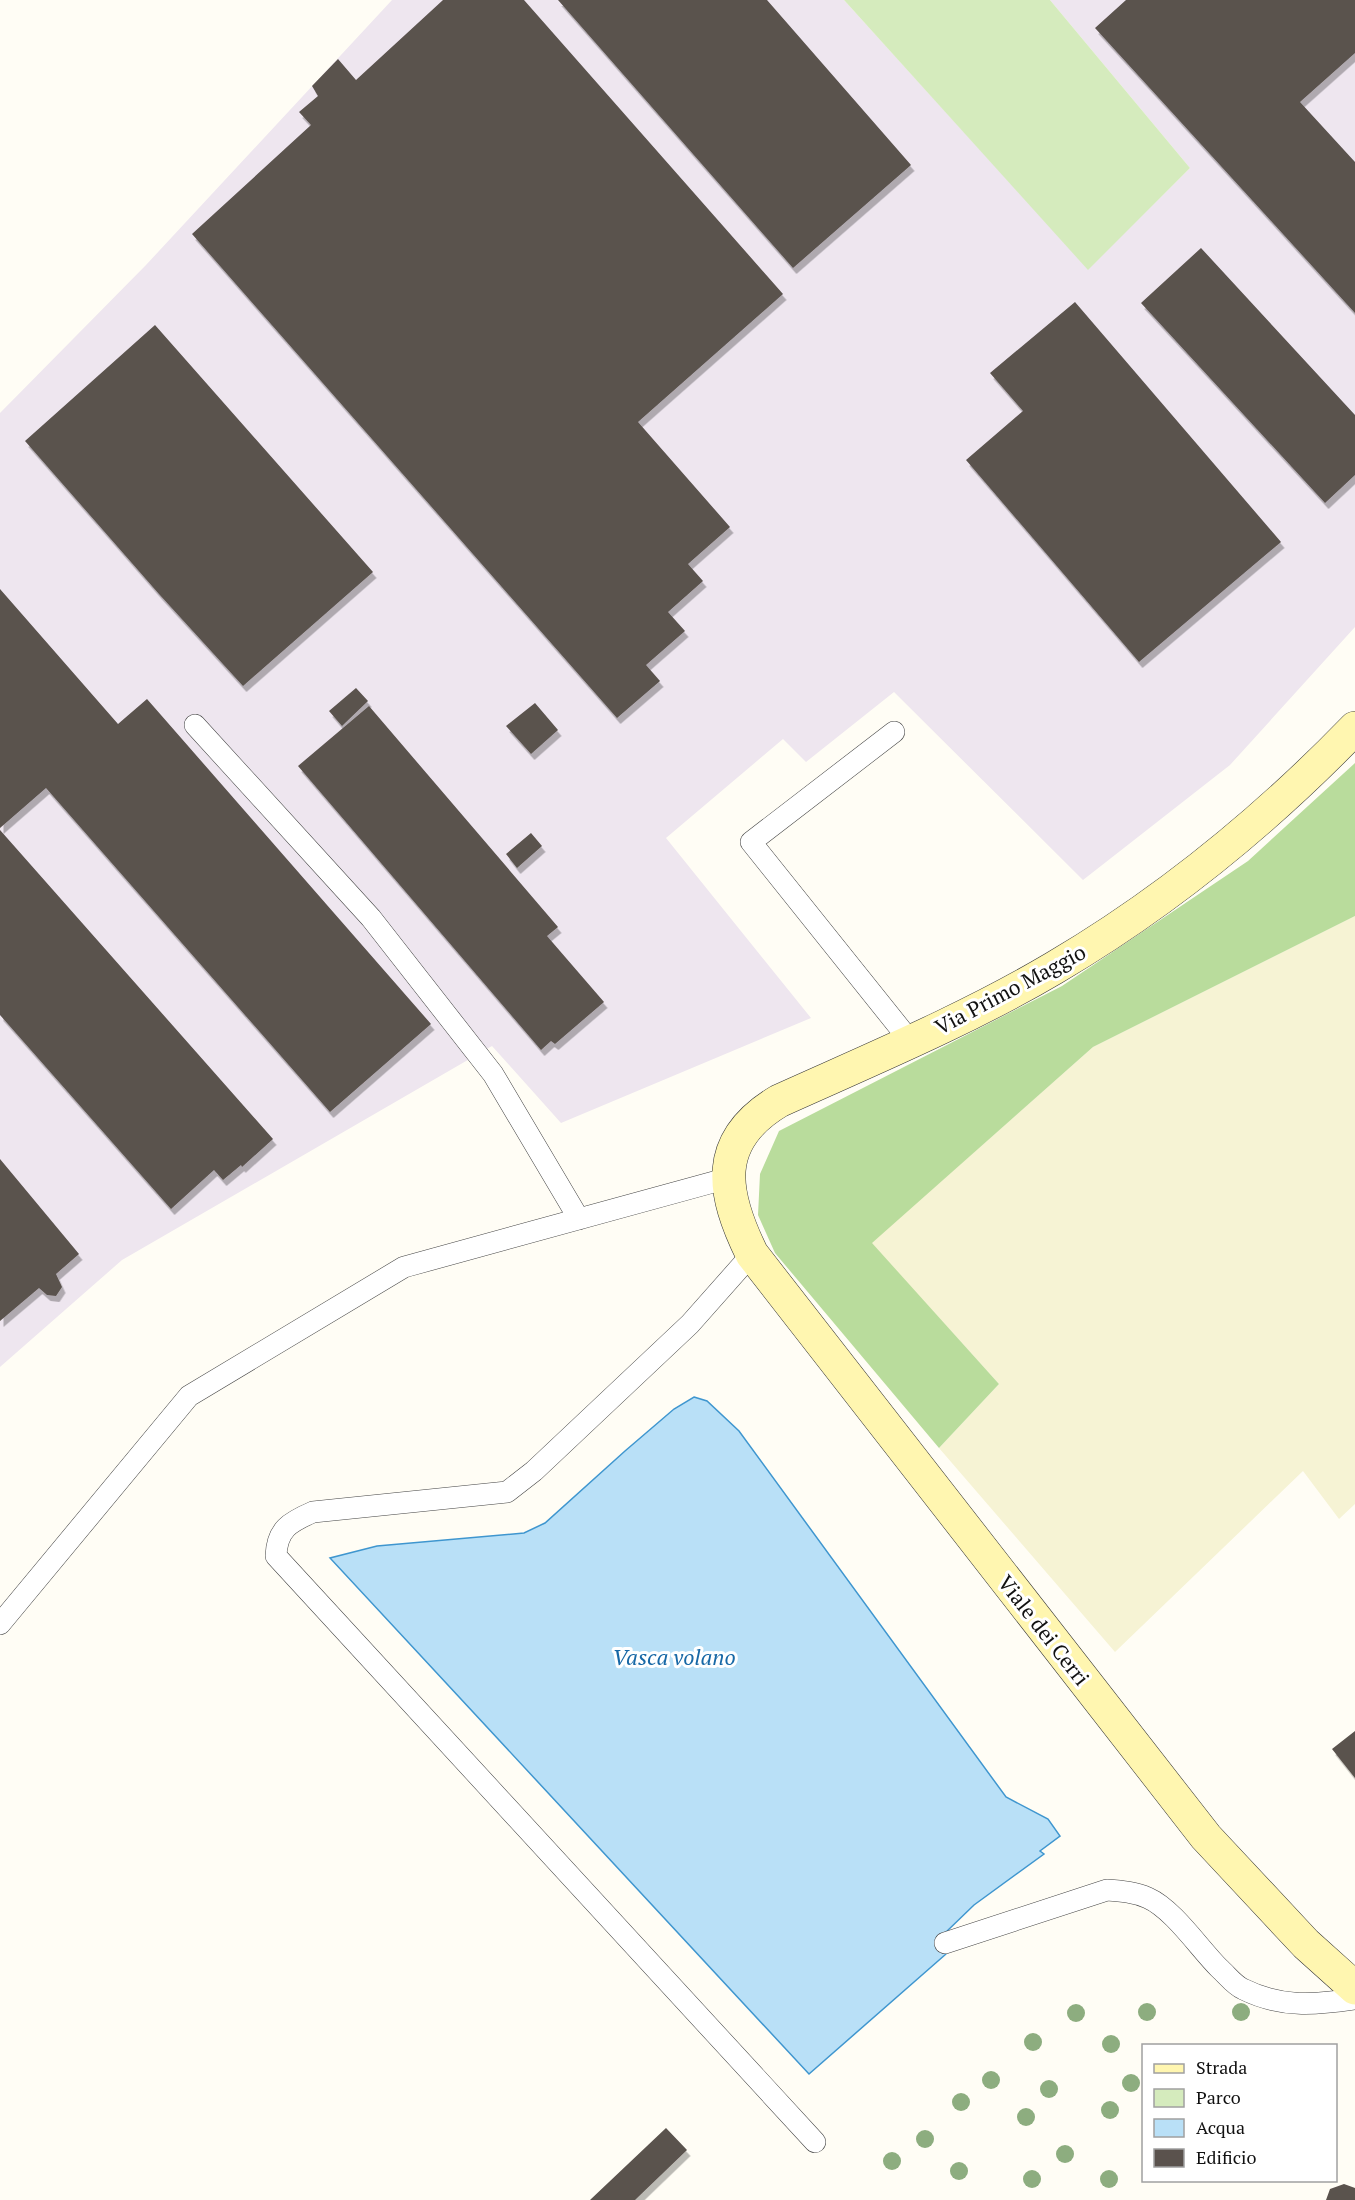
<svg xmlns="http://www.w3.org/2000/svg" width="1355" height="2200" viewBox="0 0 1355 2200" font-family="'PT Serif',serif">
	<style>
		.industrial { fill: #eee6ef }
		.farmland { fill: #f6f3d4 }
		.green { fill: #d5ebbd }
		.forest { fill: #b9dc9c }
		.water { fill: #b9e0f7; stroke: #3f96cf; stroke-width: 1.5 }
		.building { fill: #5a524d; filter: url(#shadow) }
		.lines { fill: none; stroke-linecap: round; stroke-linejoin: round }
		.lane-casing { stroke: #444; stroke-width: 22 }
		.secondary-casing { stroke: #333; stroke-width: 34 }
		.lane { stroke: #fff; stroke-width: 21 }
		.secondary { stroke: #fff6b0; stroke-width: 33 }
		.tree { fill: #8dad7f }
		.labels { text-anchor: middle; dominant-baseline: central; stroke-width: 6; stroke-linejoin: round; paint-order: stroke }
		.street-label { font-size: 21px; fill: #111; stroke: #fff }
		.water-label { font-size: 22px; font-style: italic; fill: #1768a6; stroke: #fff }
	</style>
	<defs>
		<filter id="shadow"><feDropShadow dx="3.5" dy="6" stdDeviation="0" flood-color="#0004"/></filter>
	</defs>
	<rect width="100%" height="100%" fill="#fffdf5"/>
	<path class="industrial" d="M 392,0 L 844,0 L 1088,269 L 1190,168 L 1050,0 L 1355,0 L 1355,627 L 1230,765 L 1083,880 L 894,692 L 806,762 L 783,739 L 666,838 L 811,1018 L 561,1123 L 492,1046 L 122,1260 L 0,1367 L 0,413 L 146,265 Z"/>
	<path class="farmland" d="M 1355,916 L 1355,1504 L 1339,1519 L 1303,1471 L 1115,1652 L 939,1448 L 999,1384 L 871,1243 L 1093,1047 Z"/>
	<path class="green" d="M 844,0 L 1050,0 L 1190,168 L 1088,270 Z"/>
	<path class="forest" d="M 1355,763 L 1355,916 L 1093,1047 L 872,1243 L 999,1384 L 939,1448 L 775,1253 L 758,1215 L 760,1174 L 779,1131 L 1062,986 L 1248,861 Z"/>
	<path class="water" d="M 694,1397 L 707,1401 L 739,1431 L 1006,1797 L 1048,1819 L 1060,1836 L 1040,1851 L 1044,1854 L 974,1905 L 945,1933 L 946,1954 L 809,2074 L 330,1558 L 377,1546 L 524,1533 L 545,1523 L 625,1451 L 674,1409 Z"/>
	<path class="building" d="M 443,0 L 524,0 L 783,294 L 638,422 L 730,527 L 688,564 L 703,581 L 668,612 L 685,631 L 646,665 L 660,681 L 617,718 L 192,234 L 311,125 L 299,112 L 318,96 L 312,86 L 338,59 L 356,80 Z
		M 558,0 L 767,0 L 911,165 L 793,268 Z
		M 1126,0 L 1355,0 L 1355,53 L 1300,102 L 1355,162 L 1355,313 L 1095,28 Z
		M 1201,248 L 1355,415 L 1355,475 L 1325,503 L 1141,303 Z
		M 1075,302 L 1281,542 L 1139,662 L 966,460 L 1023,411 L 990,373 Z
		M 155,325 L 373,572 L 243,686 L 159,594 L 25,441 Z
		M 0,589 L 118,724 L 147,699 L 431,1024 L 330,1112 L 46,788 L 0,828 Z
		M 356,688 L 368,701 L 342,726 L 329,711 Z
		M 535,703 L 558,730 L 531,754 L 506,726 Z
		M 369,706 L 558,927 L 547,936 L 604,1002 L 555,1044 L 551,1041 L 541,1050 L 298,766 Z
		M 0,830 L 273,1139 L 242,1167 L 241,1165 L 223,1180 L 214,1170 L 171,1209 L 0,1015 Z
		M 531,833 L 542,846 L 517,868 L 506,854 Z
		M 0,1159 L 79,1254 L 56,1274 L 62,1287 L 56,1296 L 47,1295 L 39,1288 L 0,1321 Z
		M 1355,1731 L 1355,1778 L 1332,1749 Z
		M 666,2128 L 687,2150 L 635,2200 L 590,2200 Z
		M 1344,2184 L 1355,2188 L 1355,2200 L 1326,2200 L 1330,2189 Z"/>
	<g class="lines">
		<g class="lane-casing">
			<path id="lane" d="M 195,725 L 371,918 L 493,1074 L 579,1219
				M 894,732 L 751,842 L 911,1042
				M 752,1254 L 690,1324 L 534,1471 L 507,1492 L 313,1512 C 290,1522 277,1529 276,1556 L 815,2142
				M 0,1624 L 189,1396 L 404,1267 L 728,1178
				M 945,1943 L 1107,1890 C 1121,1891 1135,1892 1148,1898 C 1173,1909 1199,1948 1219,1968 C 1227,1975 1234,1985 1243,1989 C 1281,2008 1315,2005 1355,1999"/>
		</g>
		<g class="secondary-casing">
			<path id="secondary" d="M 1355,728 C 1265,821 1166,902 1054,968 C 966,1020 872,1059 779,1101 C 712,1141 722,1193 752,1254 L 1206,1837 L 1306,1944 L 1355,1988"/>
		</g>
		<use href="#lane" class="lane"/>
		<use href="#secondary" class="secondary"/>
	</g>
	<g class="tree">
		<circle cx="1147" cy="2012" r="9"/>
		<circle cx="1241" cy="2012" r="9"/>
		<circle cx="1076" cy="2013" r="9"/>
		<circle cx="1033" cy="2042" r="9"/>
		<circle cx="1111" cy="2044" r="9"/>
		<circle cx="991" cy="2080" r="9"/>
		<circle cx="1131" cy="2083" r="9"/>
		<circle cx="1049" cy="2089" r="9"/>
		<circle cx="961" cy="2102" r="9"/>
		<circle cx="1110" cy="2110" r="9"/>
		<circle cx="1026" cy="2117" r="9"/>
		<circle cx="925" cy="2139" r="9"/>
		<circle cx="1065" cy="2154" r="9"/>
		<circle cx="892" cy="2161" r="9"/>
		<circle cx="959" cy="2171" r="9"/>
		<circle cx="1032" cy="2179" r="9"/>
		<circle cx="1109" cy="2179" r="9"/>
	</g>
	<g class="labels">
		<g class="street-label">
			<text transform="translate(1010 989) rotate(-28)">Via Primo Maggio</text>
			<text transform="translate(1044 1630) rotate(52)">Viale dei Cerri</text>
		</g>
		<g class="water-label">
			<text x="674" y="1656">Vasca volano</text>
		</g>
	</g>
	<rect x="1142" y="2044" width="195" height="138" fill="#ffffff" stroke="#a0a0a0" stroke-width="1.5"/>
	<rect x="1154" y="2064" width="30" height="9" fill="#fff6b0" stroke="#a0a0a0" stroke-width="1.5"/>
	<text x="1196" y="2074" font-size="18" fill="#111111">Strada</text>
	<rect x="1154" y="2089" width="30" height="18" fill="#d5ebbd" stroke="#a0a0a0" stroke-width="1.5"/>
	<text x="1196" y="2104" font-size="18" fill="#111111">Parco</text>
	<rect x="1154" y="2119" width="30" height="18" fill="#b9e0f7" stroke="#a0a0a0" stroke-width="1.5"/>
	<text x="1196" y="2134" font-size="18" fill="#111111">Acqua</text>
	<rect x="1154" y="2149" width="30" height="18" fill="#5a524d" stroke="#a0a0a0" stroke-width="1.5"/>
	<text x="1196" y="2164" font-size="18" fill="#111111">Edificio</text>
</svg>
